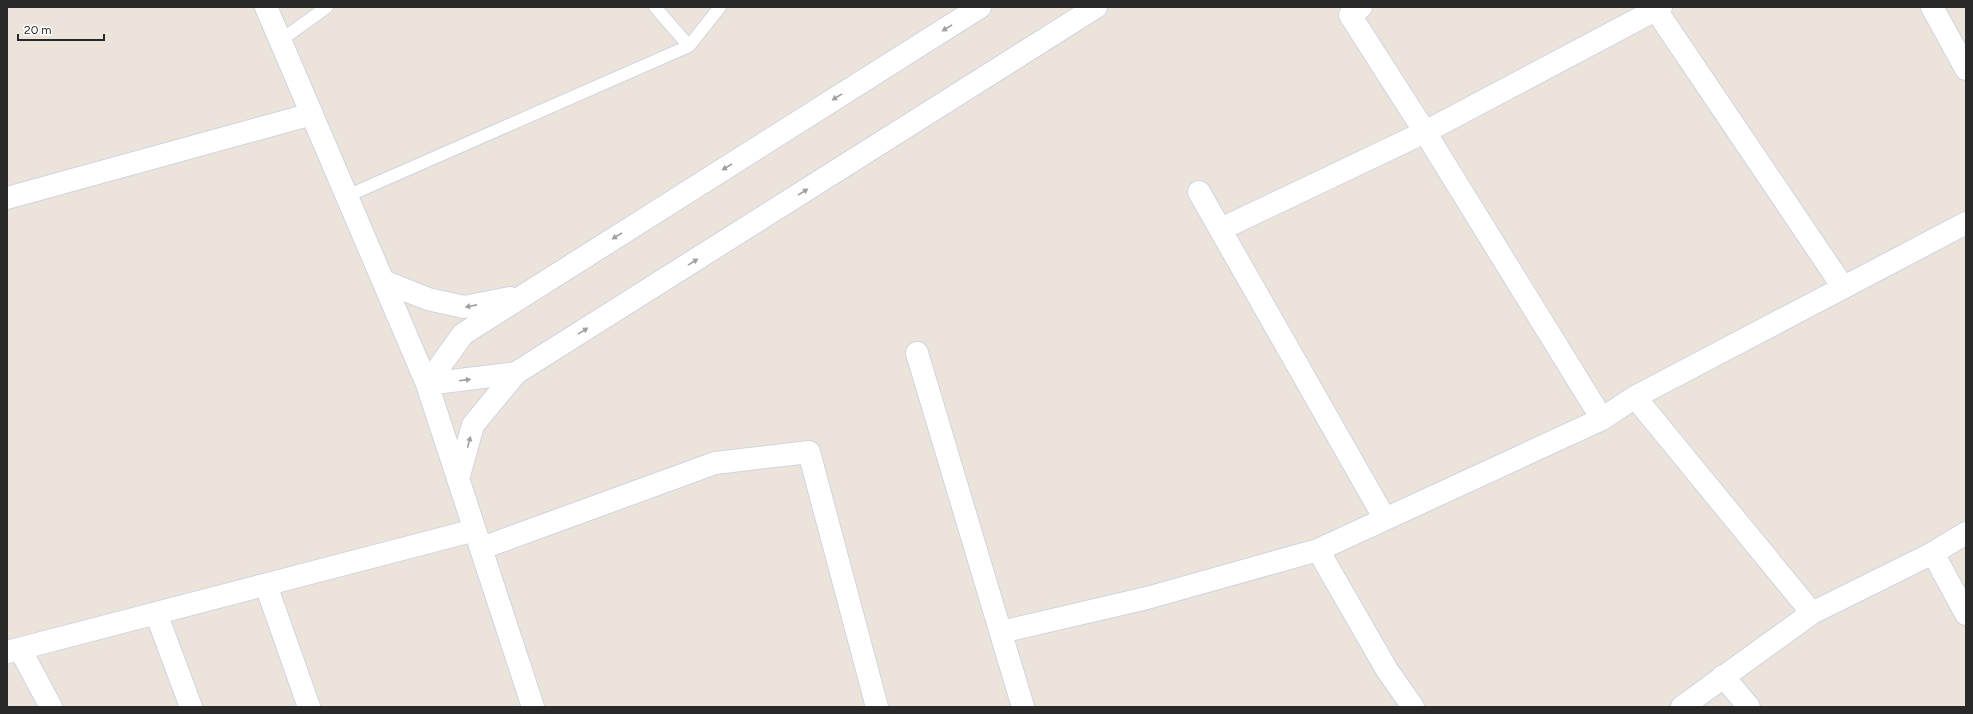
<svg xmlns="http://www.w3.org/2000/svg" width="1973" height="714" viewBox="0 0 1973 714" font-family="Figtree,sans-serif">
	<style>
		.lines { fill: none; stroke-linecap: round; stroke-linejoin: round }
		.service-casing { stroke: #d0d4e2; stroke-width: 14 }
		.minor-casing { stroke: #d0d4e2; stroke-width: 24 }
		.service { stroke: #fff; stroke-width: 12 }
		.minor { stroke: #fff; stroke-width: 22 }
		.oneway { fill: #9f9f9f }
	</style>
	<rect width="100%" height="100%" fill="#ece4da"/>
	<g class="lines">
		<g class="service-casing">
			<path id="service" d="M 655,7 L 689,46
				M 281,40 L 327,7
				M 347,196 L 689,46 L 720,7"/>
		</g>
		<g class="minor-casing">
			<path id="minor" d="M 266,7 L 427,384 L 533,707
				M 1361,7 L 1350,15 L 1425,132 L 1602,419
				M 1932,7 L 1966,69
				M 1656,10 L 1843,287
				M 1199,192 L 1385,519
				M 7,198 L 312,114
				M 1221,229 L 1425,132 L 1661,7
				M 383,281 L 428,299 L 464,307 L 510,298
				M 917,353 L 1023,707
				M 427,384 L 516,373 L 1096,7
				M 427,384 L 463,334 L 980,7
				M 1635,397 L 1812,613
				M 458,479 L 473,425 L 516,373
				M 482,548 L 715,463 L 809,452 L 877,707
				M 1318,550 L 1387,670 L 1413,707
				M 1933,553 L 1966,614
				M 266,585 L 309,707
				M 156,613 L 191,707
				M 1001,632 L 1147,598 L 1318,550 L 1602,419 L 1635,397 L 1966,223
				M 20,649 L 51,707
				M 7,652 L 475,530
				M 1723,676 L 1749,707
				M 1682,707 L 1812,613 L 1933,553 L 1966,533"/>
		</g>
		<use href="#service" class="service"/>
		<use href="#minor" class="minor"/>
	</g>
	<defs><path id="oneway-solid" d="M-6-.8H1V-3.2L6.5 0L1 3.2V.8H-6Z"/></defs>
	<g class="oneway">
		<use href="#oneway-solid" transform="translate(947 28) rotate(148)"/>
		<use href="#oneway-solid" transform="translate(837 97) rotate(148)"/>
		<use href="#oneway-solid" transform="translate(727 167) rotate(148)"/>
		<use href="#oneway-solid" transform="translate(803 192) rotate(-32)"/>
		<use href="#oneway-solid" transform="translate(617 236) rotate(148)"/>
		<use href="#oneway-solid" transform="translate(693 262) rotate(-32)"/>
		<use href="#oneway-solid" transform="translate(471 306) rotate(169)"/>
		<use href="#oneway-solid" transform="translate(583 331) rotate(-32)"/>
		<use href="#oneway-solid" transform="translate(465 380) rotate(-7)"/>
		<use href="#oneway-solid" transform="translate(469 442) rotate(-75)"/>
	</g>
	<rect width="1973" height="714" fill="none" stroke="#292929" stroke-width="16"/>
	<path d="M18 34v6h86v-6" fill="none" stroke="#292929" stroke-width="2"/>
	<text x="24" y="34" font-size="12" fill="#292929" stroke="#ffffff" stroke-width="3" paint-order="stroke">20 m</text>
</svg>
